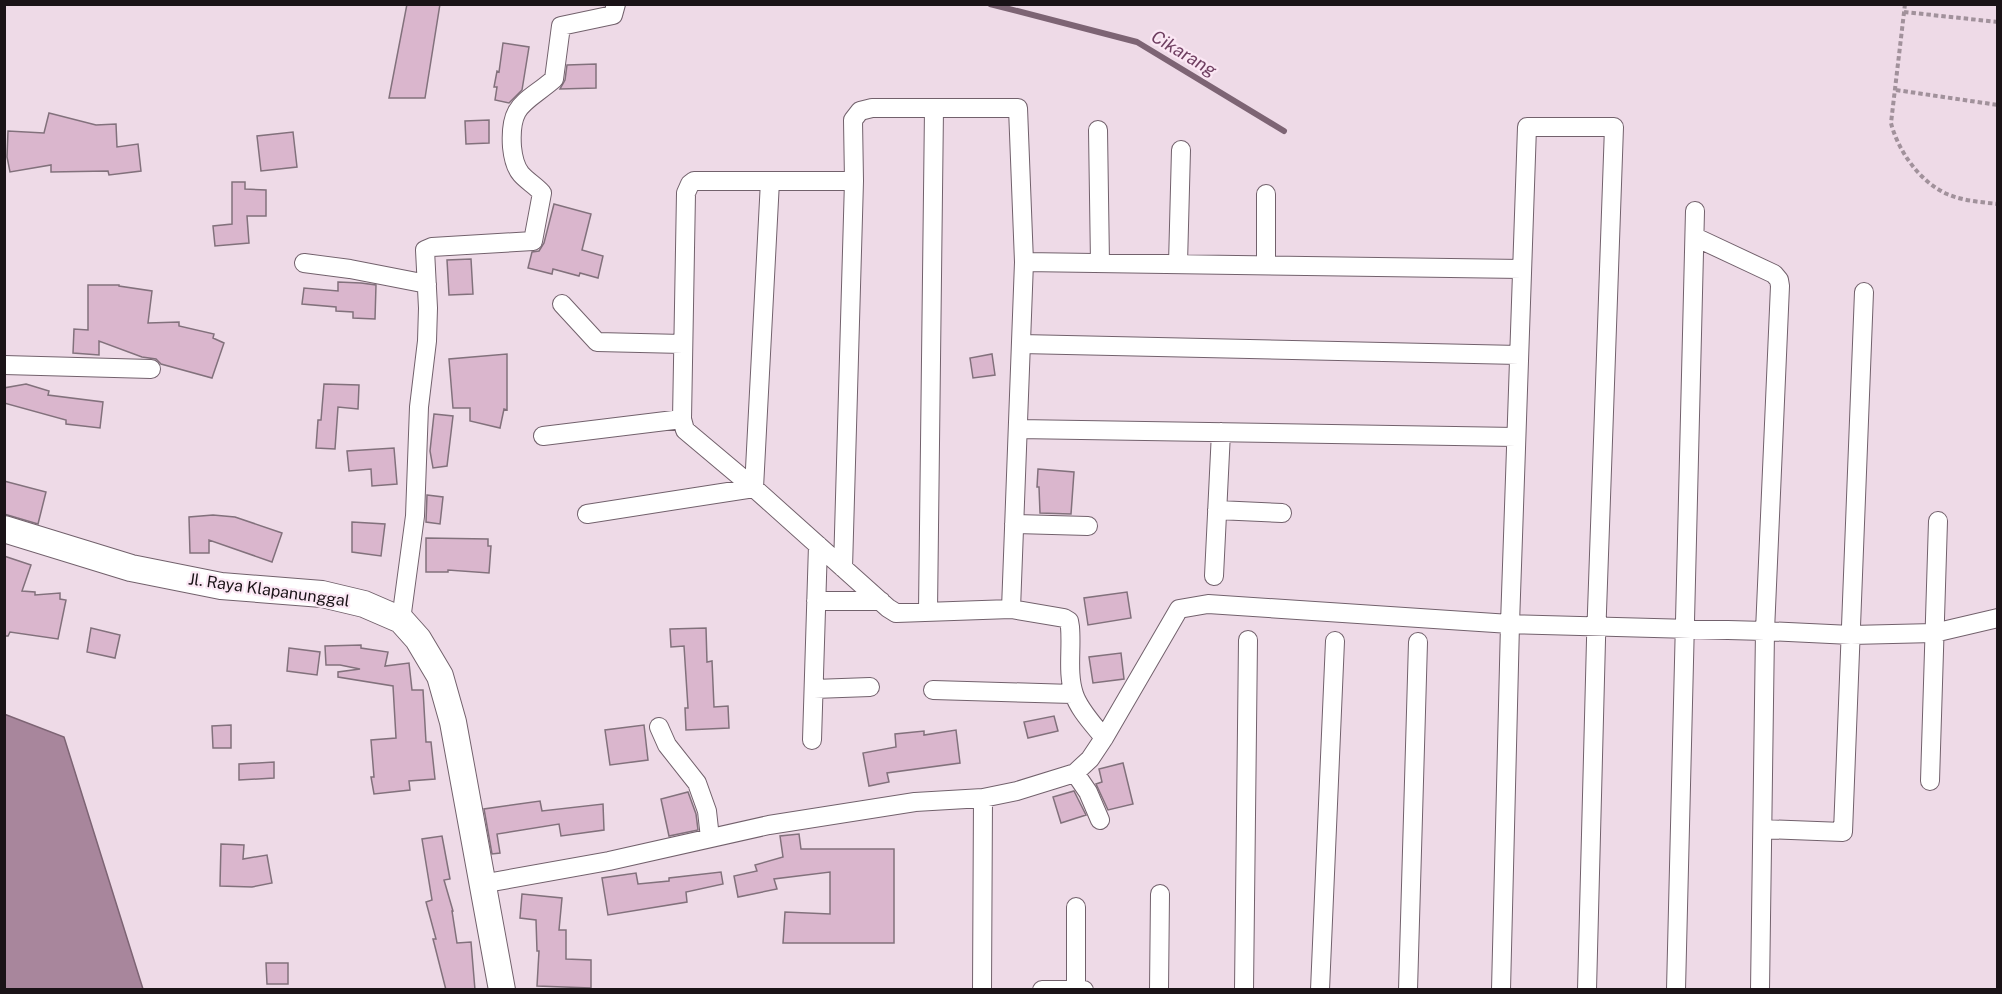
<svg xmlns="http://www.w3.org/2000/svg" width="2002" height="994" viewBox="0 0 2002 994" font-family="'Public Sans',sans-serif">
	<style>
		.water { fill: #a8869c; stroke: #7d6474; stroke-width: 1.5 }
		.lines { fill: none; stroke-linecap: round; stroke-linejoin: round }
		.stream { stroke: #7d6474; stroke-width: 6 }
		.building { fill: #dab6cd; stroke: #82717c; stroke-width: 1.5 }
		.street-casing { stroke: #72616c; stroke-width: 20 }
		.secondary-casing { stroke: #72616c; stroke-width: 28 }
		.path { stroke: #a1919b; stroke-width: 4; stroke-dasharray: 4.5 3; stroke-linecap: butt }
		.street { stroke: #fff; stroke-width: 18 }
		.secondary { stroke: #fff; stroke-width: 26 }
		.labels { text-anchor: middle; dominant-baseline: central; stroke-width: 4.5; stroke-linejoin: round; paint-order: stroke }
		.street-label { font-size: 16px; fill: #1a1317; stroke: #fbe7f4 }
		.water-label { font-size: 18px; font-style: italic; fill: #6f3f61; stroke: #fbe7f4 }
	</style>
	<rect width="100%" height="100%" fill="#eedae7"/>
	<path class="water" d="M 4,714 L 64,737 L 143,989 L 5,989 Z"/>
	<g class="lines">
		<path class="stream" d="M 990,4 L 1137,42 L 1284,131"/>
	</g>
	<path class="building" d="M 407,4 L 440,4 L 425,98 L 389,98 Z
		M 503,43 L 529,47 L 522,90 L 509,103 L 495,100 L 497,87 L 494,87 L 497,71 L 499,72 Z
		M 596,64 L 596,88 L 560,89 L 565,80 L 567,65 Z
		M 49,113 L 96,125 L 116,124 L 117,147 L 138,144 L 141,171 L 109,175 L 108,171 L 51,172 L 51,165 L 10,172 L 7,157 L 8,131 L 44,133 Z
		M 489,120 L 489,143 L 466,144 L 465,121 Z
		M 293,132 L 297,167 L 261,171 L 257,136 Z
		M 232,182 L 245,182 L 245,189 L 266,190 L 266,216 L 247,216 L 249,243 L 215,246 L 213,226 L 232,224 Z
		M 554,204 L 591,214 L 582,250 L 603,256 L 598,278 L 580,273 L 579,276 L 553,269 L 552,274 L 528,268 L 532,252 L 539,251 L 544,243 Z
		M 471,259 L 473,294 L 449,295 L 447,260 Z
		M 338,282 L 361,283 L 376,285 L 375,319 L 353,318 L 353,312 L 336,311 L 336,307 L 302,304 L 304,288 L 338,291 Z
		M 88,285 L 119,285 L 119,286 L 152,291 L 148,323 L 179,322 L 179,326 L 214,334 L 213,338 L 224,343 L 212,378 L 161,364 L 156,359 L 142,357 L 99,341 L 99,355 L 73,353 L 74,329 L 88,330 Z
		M 507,354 L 507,410 L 504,409 L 500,428 L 470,421 L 470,408 L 453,408 L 449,359 Z
		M 992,354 L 995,375 L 973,378 L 970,358 Z
		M 26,384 L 49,391 L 48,395 L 103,402 L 100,428 L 66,424 L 66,420 L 4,403 L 4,388 Z
		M 324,384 L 359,385 L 358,409 L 338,407 L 335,449 L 316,448 L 318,420 L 321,420 Z
		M 434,414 L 453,416 L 447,466 L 433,468 L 430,451 Z
		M 394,448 L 397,484 L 372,486 L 371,469 L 349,471 L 347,451 Z
		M 1038,469 L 1074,472 L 1071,514 L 1040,513 L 1039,487 L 1037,487 Z
		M 4,481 L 46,492 L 38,524 L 4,514 Z
		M 427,495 L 443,497 L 440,524 L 426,522 Z
		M 213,515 L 235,517 L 282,533 L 272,562 L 209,540 L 209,553 L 190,553 L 189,517 Z
		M 352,522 L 385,524 L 381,556 L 352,552 Z
		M 426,538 L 488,539 L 488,546 L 491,546 L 489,573 L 448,570 L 448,572 L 426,572 Z
		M 4,556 L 31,565 L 22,591 L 35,592 L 35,595 L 60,593 L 60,599 L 66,600 L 58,639 L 10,632 L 8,636 L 4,636 Z
		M 1127,592 L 1131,618 L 1088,625 L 1084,598 Z
		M 91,628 L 120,635 L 115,658 L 87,652 Z
		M 706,628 L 707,662 L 712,661 L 714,707 L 728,706 L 729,728 L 686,730 L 685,708 L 688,708 L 684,646 L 671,647 L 670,629 Z
		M 361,645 L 361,648 L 388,652 L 385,666 L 409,663 L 412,690 L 423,690 L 426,742 L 431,742 L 435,779 L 409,781 L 410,790 L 374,794 L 371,777 L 374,777 L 371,740 L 396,738 L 393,686 L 338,677 L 338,672 L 360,669 L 340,665 L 326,665 L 325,646 Z
		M 289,648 L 320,652 L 317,675 L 287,671 Z
		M 1121,653 L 1124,679 L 1093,683 L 1089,657 Z
		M 1054,716 L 1058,731 L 1028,738 L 1024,722 Z
		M 231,725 L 231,748 L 213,748 L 212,726 Z
		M 644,725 L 648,760 L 610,765 L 605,730 Z
		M 956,730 L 960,763 L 887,773 L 889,782 L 869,786 L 863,753 L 896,747 L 895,734 L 924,731 L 924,735 Z
		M 274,762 L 274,778 L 239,780 L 239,764 Z
		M 1123,763 L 1133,804 L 1108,810 L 1096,784 L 1102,782 L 1099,769 Z
		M 1074,791 L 1086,815 L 1061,823 L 1053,797 Z
		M 688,792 L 696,814 L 698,830 L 669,836 L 661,799 Z
		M 540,801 L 542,811 L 603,804 L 604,830 L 561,836 L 559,824 L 497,834 L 500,853 L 492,854 L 484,809 Z
		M 799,834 L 801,849 L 894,849 L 894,943 L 783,943 L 785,912 L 830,914 L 830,872 L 774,879 L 777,889 L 738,897 L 734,876 L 757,871 L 755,865 L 783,857 L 780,836 Z
		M 442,836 L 450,879 L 444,880 L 453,911 L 452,911 L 457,943 L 471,942 L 475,990 L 446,990 L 433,939 L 436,939 L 426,902 L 432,900 L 422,839 Z
		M 221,844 L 244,845 L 243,859 L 267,855 L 272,883 L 252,887 L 220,886 Z
		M 721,872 L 723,884 L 686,892 L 687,902 L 608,915 L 602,878 L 636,873 L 638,884 L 669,881 L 669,878 Z
		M 522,894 L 562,898 L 559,930 L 566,930 L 566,959 L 591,960 L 591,988 L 537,986 L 539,951 L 537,951 L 536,920 L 520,918 Z
		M 266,963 L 288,963 L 288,984 L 267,984 Z"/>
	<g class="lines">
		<g class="street-casing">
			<path id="street" d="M 1098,130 L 1100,263
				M 1695,237 L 1774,274 L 1779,280 L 1780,286 L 1765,631 L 1760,990
				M 1024,262 L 1522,269
				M 304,263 L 350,269 L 427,284
				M 1178,264 L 1181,150
				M 1266,265 L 1266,194
				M 562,304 L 597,342 L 683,344
				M 1021,344 L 1519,355
				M 4,365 L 151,369
				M 1018,429 L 1516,437
				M 543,436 L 682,419
				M 1217,510 L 1282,513
				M 587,514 L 754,488 L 770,181
				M 1014,524 L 1088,526
				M 843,568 L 854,181
				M 1214,576 L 1221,432
				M 816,601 L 881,601
				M 1011,609 L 1024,262 L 1018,108 L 872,108 L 860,111 L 853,120 L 854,181 L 694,181 L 690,184 L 686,193 L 682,419 L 685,430 L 754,488 L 888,608 L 896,613 L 1011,609 L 1064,618 L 1069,621 L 1070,627 C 1072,649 1067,673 1074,694 C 1079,710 1094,725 1104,738
				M 928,611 L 934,109
				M 401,620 L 415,516 L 419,407 L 427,341 L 428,308 L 425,250 L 432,247 L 533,241 L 542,193 C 536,186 527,181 521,174 C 515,167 513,157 512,147 C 509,103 525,104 554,79 L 561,26 L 613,15 L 616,4
				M 814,689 L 870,687
				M 933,690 L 1073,694
				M 659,727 L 667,745 L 697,783 L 707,811 L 710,838
				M 812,740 L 818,545
				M 1075,773 L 1088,792 L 1100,820
				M 1930,781 L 1938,521
				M 1763,829 L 1843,832 L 1864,292
				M 481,884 L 609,861 L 769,825 L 915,802 L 983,798 L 1017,791 L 1075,773 L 1090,759 L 1104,738 L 1179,609 L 1208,604 L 1510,624 L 1765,631 L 1851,635 L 1934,633 L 1998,618
				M 982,990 L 983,798
				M 1042,990 L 1084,990
				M 1076,990 L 1076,907
				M 1159,990 L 1160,894
				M 1244,990 L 1248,640
				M 1320,990 L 1335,641
				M 1408,990 L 1418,642
				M 1501,990 L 1510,624 L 1527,127 L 1614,127 L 1596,640 L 1587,990
				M 1676,990 L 1695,211"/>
		</g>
		<g class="secondary-casing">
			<path id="secondary" d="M 4,529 L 131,568 L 221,586 L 322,594 L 364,604 L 401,620 L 418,639 L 440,676 L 453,722 L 502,990"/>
		</g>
		<path class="path" d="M 1905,4 L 1891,123 C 1898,151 1920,182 1947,194 C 1963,201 1981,202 1998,204
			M 1904,12 L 1998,22
			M 1896,90 L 1998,105"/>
		<use href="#street" class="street"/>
		<use href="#secondary" class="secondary"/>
	</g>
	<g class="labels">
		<g class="street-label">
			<text transform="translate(269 590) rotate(8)">Jl. Raya Klapanunggal</text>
		</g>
		<g class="water-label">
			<text transform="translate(1184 53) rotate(31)">Cikarang</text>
		</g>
	</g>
	<rect width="2002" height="994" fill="none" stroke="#1a1317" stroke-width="12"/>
</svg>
